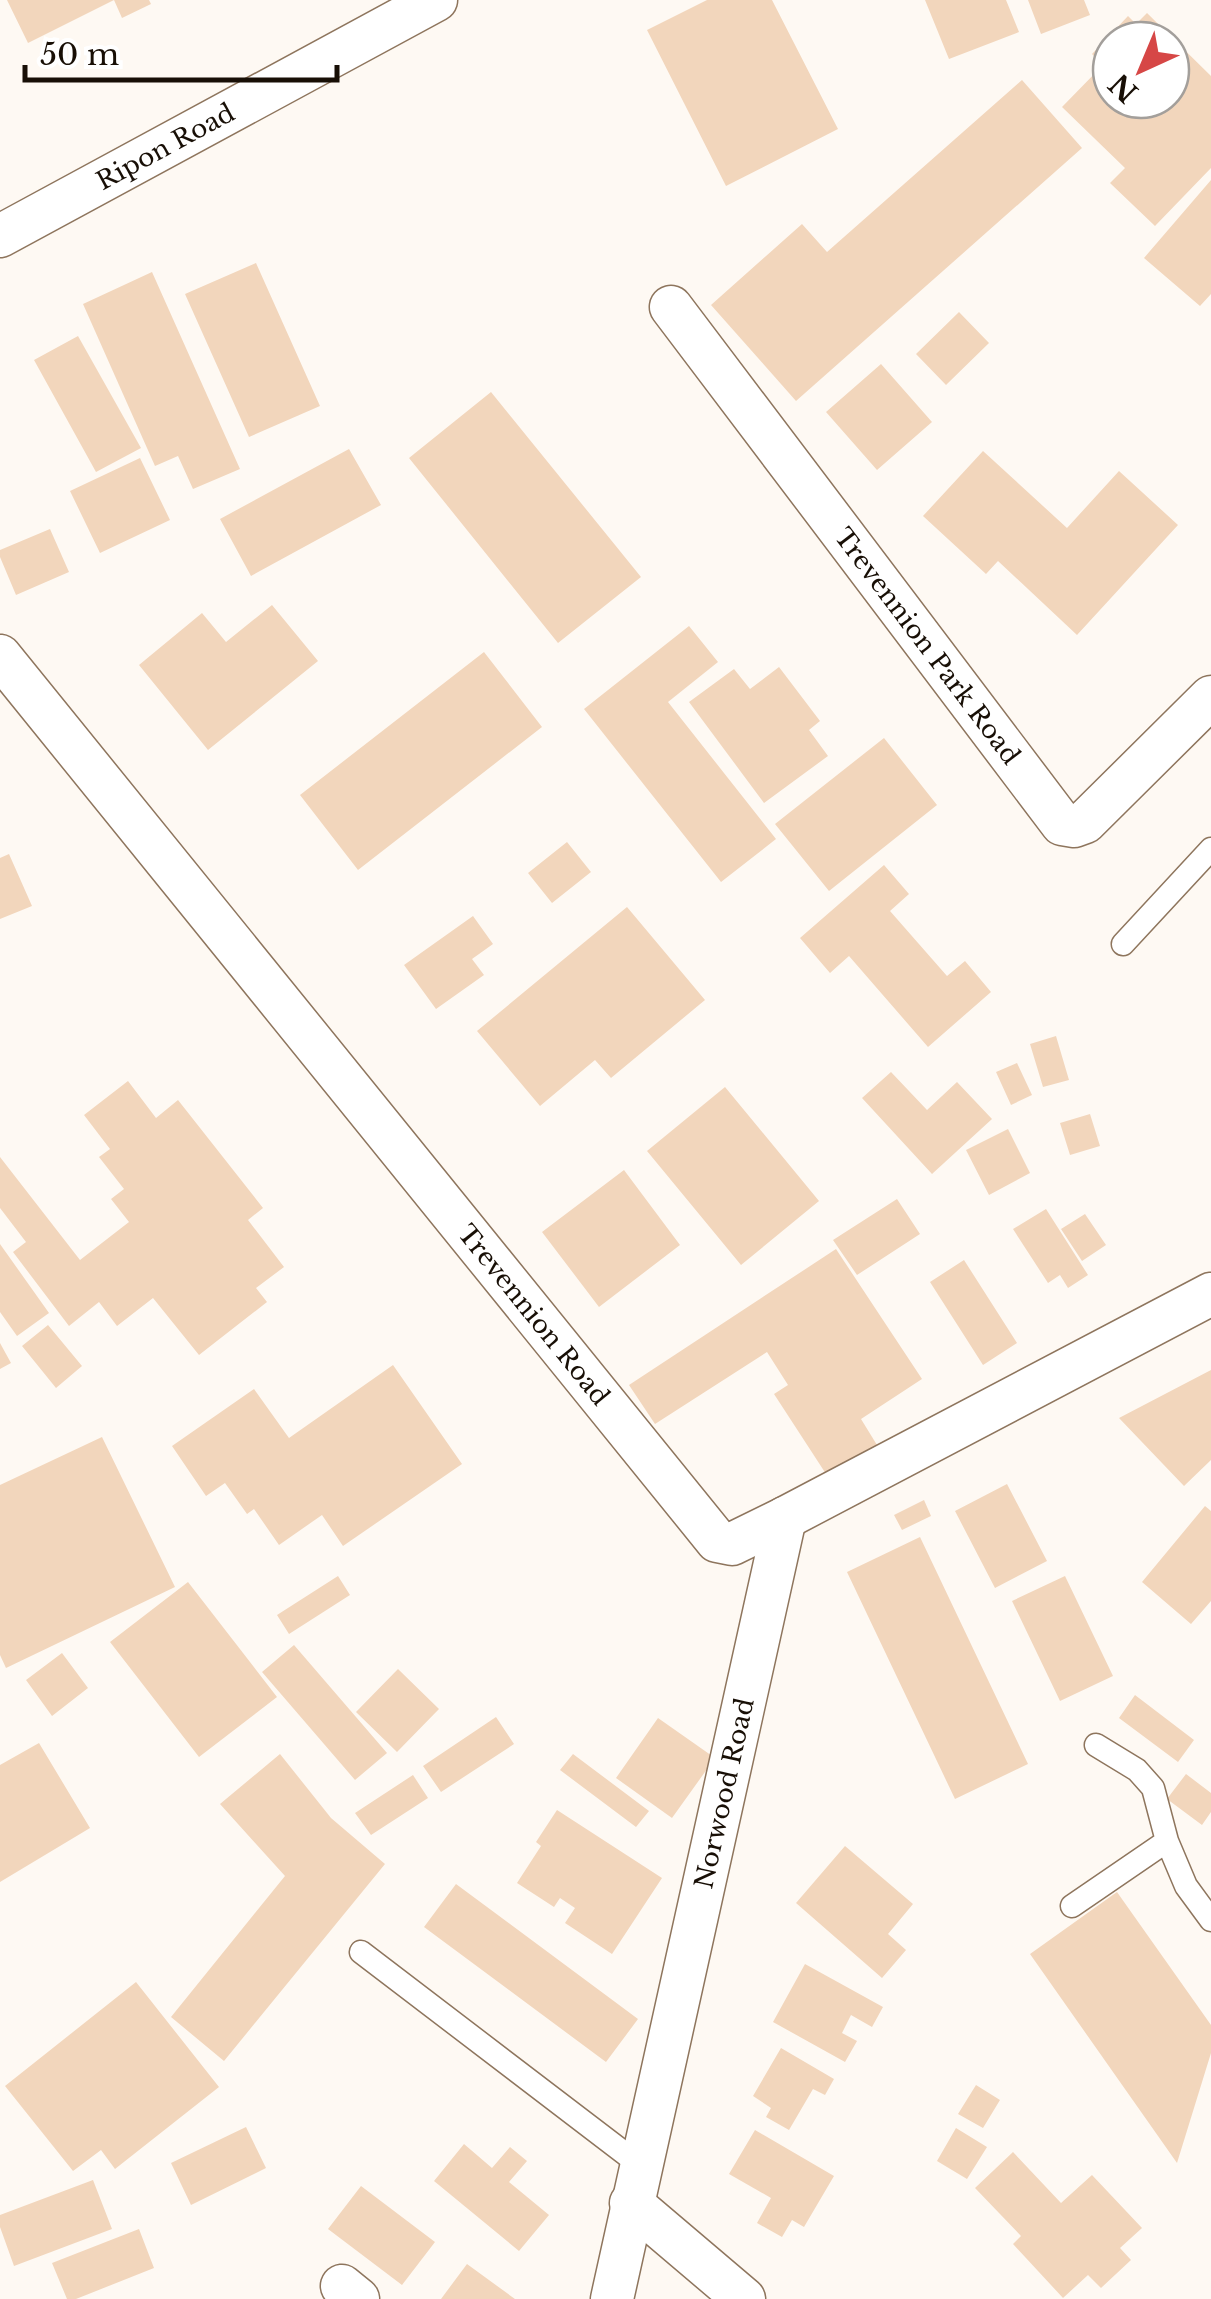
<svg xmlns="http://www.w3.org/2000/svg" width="1211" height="2299" viewBox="0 0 1211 2299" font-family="'Libre Baskerville',serif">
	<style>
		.building { fill: #f2d6bc; fill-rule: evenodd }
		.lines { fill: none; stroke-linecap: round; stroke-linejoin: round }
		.lane-casing { stroke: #8e755d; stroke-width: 25 }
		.street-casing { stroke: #8e755d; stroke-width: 45 }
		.lane { stroke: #fff; stroke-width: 22 }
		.street { stroke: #fff; stroke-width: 42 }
		.labels { text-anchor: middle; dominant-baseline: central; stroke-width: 8; stroke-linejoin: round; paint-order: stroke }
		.street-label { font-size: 25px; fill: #180f06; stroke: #fff }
	</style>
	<rect width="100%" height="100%" fill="#fef9f3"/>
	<path class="building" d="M 7,0 L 149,0 L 151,4 L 122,18 L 114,0 L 28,43 Z
		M 707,0 L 772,0 L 838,129 L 726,186 L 647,30 Z
		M 925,0 L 1006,0 L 1019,32 L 949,59 Z
		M 1028,0 L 1084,0 L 1090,15 L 1041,34 Z
		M 1147,13 L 1211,76 L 1211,168 L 1155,226 L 1110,183 L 1125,168 L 1062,107 L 1103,65 L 1092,54 L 1128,16 L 1136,24 ZM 1111,40 L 1171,40 L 1171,100 L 1111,100 Z
		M 1022,80 L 1082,148 L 796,401 L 711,305 L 802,224 L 827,252 Z
		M 1211,180 L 1211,294 L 1200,306 L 1144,258 Z
		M 256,263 L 320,406 L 249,437 L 185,294 Z
		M 152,272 L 240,469 L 193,489 L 178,456 L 155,466 L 83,304 Z
		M 959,312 L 989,343 L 946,385 L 916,354 Z
		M 78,336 L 141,448 L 96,472 L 34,360 Z
		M 881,364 L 932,422 L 877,470 L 826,412 Z
		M 491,392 L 641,577 L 558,643 L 409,458 Z
		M 349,449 L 381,505 L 251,576 L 220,519 Z
		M 983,451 L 1067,528 L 1119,471 L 1178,525 L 1077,635 L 998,561 L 986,574 L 923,516 Z
		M 140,458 L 170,520 L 100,553 L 70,491 Z
		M 50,529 L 69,572 L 16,595 L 0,557 L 0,550 Z
		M 272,605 L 318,661 L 208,750 L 139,665 L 202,613 L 226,642 Z
		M 689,626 L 718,662 L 668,702 L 776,839 L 721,882 L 584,709 Z
		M 484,652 L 542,727 L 358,870 L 300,795 Z
		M 779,667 L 820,721 L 809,730 L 828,756 L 764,803 L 689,702 L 734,669 L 750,689 Z
		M 884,738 L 937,805 L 829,891 L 775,824 Z
		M 567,842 L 591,872 L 552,903 L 528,873 Z
		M 9,854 L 32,906 L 0,919 L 0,858 Z
		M 884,865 L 909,894 L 890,911 L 947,976 L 965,961 L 991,992 L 928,1047 L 849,956 L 830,973 L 800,938 Z
		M 627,907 L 705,1000 L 611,1078 L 595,1060 L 540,1106 L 477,1031 Z
		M 473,916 L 493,944 L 472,959 L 484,975 L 436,1009 L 404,965 Z
		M 1056,1036 L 1069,1080 L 1043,1087 L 1030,1044 Z
		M 1017,1063 L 1032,1095 L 1011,1105 L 996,1072 Z
		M 891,1072 L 927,1110 L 957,1082 L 992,1119 L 932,1174 L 862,1098 Z
		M 128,1081 L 156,1118 L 178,1100 L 263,1208 L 248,1220 L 284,1267 L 256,1288 L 267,1302 L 199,1355 L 153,1298 L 117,1326 L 99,1302 L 69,1326 L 13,1252 L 26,1242 L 0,1208 L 0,1157 L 80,1260 L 129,1222 L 111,1199 L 124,1189 L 99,1157 L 110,1149 L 84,1115 Z
		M 725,1087 L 819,1201 L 741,1265 L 647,1151 Z
		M 1090,1114 L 1100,1146 L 1070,1155 L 1060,1123 Z
		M 1008,1129 L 1030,1173 L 989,1195 L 966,1150 Z
		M 624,1170 L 680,1245 L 599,1307 L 542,1232 Z
		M 897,1199 L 920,1234 L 857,1275 L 833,1240 Z
		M 1046,1209 L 1088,1275 L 1068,1288 L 1060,1275 L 1048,1283 L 1013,1229 Z
		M 1085,1214 L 1106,1245 L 1082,1261 L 1061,1229 Z
		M 0,1244 L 49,1313 L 17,1336 L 0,1312 Z
		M 836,1249 L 922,1379 L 861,1419 L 877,1445 L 828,1477 L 774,1394 L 788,1385 L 767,1352 L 655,1424 L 629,1385 Z
		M 964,1260 L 1017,1343 L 983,1365 L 930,1282 Z
		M 48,1325 L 82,1366 L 56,1388 L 22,1346 Z
		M 0,1343 L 11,1363 L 0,1369 Z
		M 393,1365 L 462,1464 L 343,1546 L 322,1515 L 279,1545 L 254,1509 L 247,1514 L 225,1483 L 206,1496 L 172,1446 L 254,1389 L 289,1438 Z
		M 1211,1370 L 1211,1460 L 1184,1486 L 1119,1418 Z
		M 102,1437 L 175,1587 L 6,1668 L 0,1655 L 0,1485 Z
		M 1007,1484 L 1047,1561 L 995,1588 L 955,1511 Z
		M 924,1500 L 931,1516 L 902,1530 L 894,1515 Z
		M 1205,1506 L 1211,1511 L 1211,1601 L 1191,1624 L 1142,1582 Z
		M 920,1537 L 1028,1764 L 955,1799 L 847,1572 Z
		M 338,1576 L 350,1595 L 289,1634 L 277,1615 Z
		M 1065,1576 L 1113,1676 L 1060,1701 L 1012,1601 Z
		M 188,1582 L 277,1697 L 199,1757 L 110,1642 Z
		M 294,1645 L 387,1753 L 355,1780 L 262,1672 Z
		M 62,1653 L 88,1688 L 52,1716 L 26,1680 Z
		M 398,1669 L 439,1709 L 397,1752 L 356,1712 Z
		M 1135,1695 L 1194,1740 L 1178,1762 L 1119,1718 Z
		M 496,1717 L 514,1744 L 441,1792 L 423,1766 Z
		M 658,1718 L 715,1758 L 672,1818 L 616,1778 Z
		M 39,1743 L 90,1828 L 0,1882 L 0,1765 Z
		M 280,1754 L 331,1818 L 385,1864 L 224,2061 L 171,2017 L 285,1876 L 220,1804 Z
		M 573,1754 L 649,1811 L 636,1827 L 560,1770 Z
		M 1186,1774 L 1211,1793 L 1211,1812 L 1202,1825 L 1167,1799 Z
		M 413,1775 L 428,1798 L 371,1835 L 355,1813 Z
		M 557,1810 L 662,1878 L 612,1954 L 565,1923 L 575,1908 L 560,1898 L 554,1907 L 517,1883 L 541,1846 L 536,1842 Z
		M 845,1846 L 913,1904 L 888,1934 L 906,1950 L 882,1978 L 796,1903 Z
		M 456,1884 L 638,2019 L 606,2062 L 424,1927 Z
		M 1117,1892 L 1211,2025 L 1211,2053 L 1177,2163 L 1030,1954 Z
		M 805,1964 L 883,2007 L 872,2027 L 851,2015 L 842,2033 L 857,2041 L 845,2062 L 773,2022 Z
		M 136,1982 L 219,2087 L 115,2169 L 101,2150 L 73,2171 L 5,2086 Z
		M 781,2048 L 834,2079 L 825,2095 L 813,2089 L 789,2130 L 766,2117 L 771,2108 L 753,2096 Z
		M 976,2085 L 1000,2100 L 983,2128 L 958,2114 Z
		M 246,2127 L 266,2168 L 191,2205 L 171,2163 Z
		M 956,2128 L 987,2147 L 967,2179 L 937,2161 Z
		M 755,2130 L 834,2176 L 804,2227 L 792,2220 L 782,2237 L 757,2223 L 771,2198 L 729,2174 Z
		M 464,2144 L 492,2168 L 510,2147 L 527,2161 L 509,2182 L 549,2215 L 519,2251 L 434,2181 Z
		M 1013,2152 L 1061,2203 L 1092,2175 L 1142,2228 L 1120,2248 L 1131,2260 L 1101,2288 L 1088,2275 L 1063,2298 L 1013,2244 L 1021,2236 L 975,2188 Z
		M 93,2180 L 112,2229 L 14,2266 L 0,2227 L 0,2215 Z
		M 361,2186 L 435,2242 L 402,2285 L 328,2229 Z
		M 139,2229 L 154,2268 L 76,2299 L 67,2299 L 52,2263 Z
		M 467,2264 L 515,2299 L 441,2299 Z"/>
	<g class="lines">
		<g class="lane-casing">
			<path id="lane" d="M 1123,944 L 1211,849
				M 1096,1745 L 1137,1770 L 1153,1788 L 1167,1841 L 1186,1886 L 1211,1920
				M 1072,1906 L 1167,1841
				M 361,1952 L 640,2165"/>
		</g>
		<g class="street-casing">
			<g id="street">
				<path id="s1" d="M 0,236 L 436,0"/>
				<path id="s2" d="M 671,307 L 1062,824 L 1074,826 L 1085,822 L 1211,697"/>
				<path id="s3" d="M 0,656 L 717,1541 L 732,1544 L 785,1518 L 1211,1294"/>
				<path d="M 631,2203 L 744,2299"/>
				<path d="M 342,2286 L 358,2299"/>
				<path id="s4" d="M 612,2299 L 785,1518"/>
			</g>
		</g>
		<use href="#lane" class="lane"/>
		<use href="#street" class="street"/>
	</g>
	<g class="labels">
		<g class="street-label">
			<text stroke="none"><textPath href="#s1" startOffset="188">Ripon Road</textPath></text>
			<text stroke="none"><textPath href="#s2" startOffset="425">Trevennion Park Road</textPath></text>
			<text stroke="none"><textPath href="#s3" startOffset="848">Trevennion Road</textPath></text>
			<text stroke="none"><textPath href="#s4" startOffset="518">Norwood Road</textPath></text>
		</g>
	</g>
	<g transform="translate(1141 70) rotate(224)"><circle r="48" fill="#ffffff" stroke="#a39f9b" stroke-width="2.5"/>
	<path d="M0-8L18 38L0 25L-18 38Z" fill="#d64746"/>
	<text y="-15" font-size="28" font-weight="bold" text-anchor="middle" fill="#180f06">N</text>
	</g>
	<path d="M25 65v15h312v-15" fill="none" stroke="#180f06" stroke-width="5"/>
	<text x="40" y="65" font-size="30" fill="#180f06" stroke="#ffffff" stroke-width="8" paint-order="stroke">50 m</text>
</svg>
